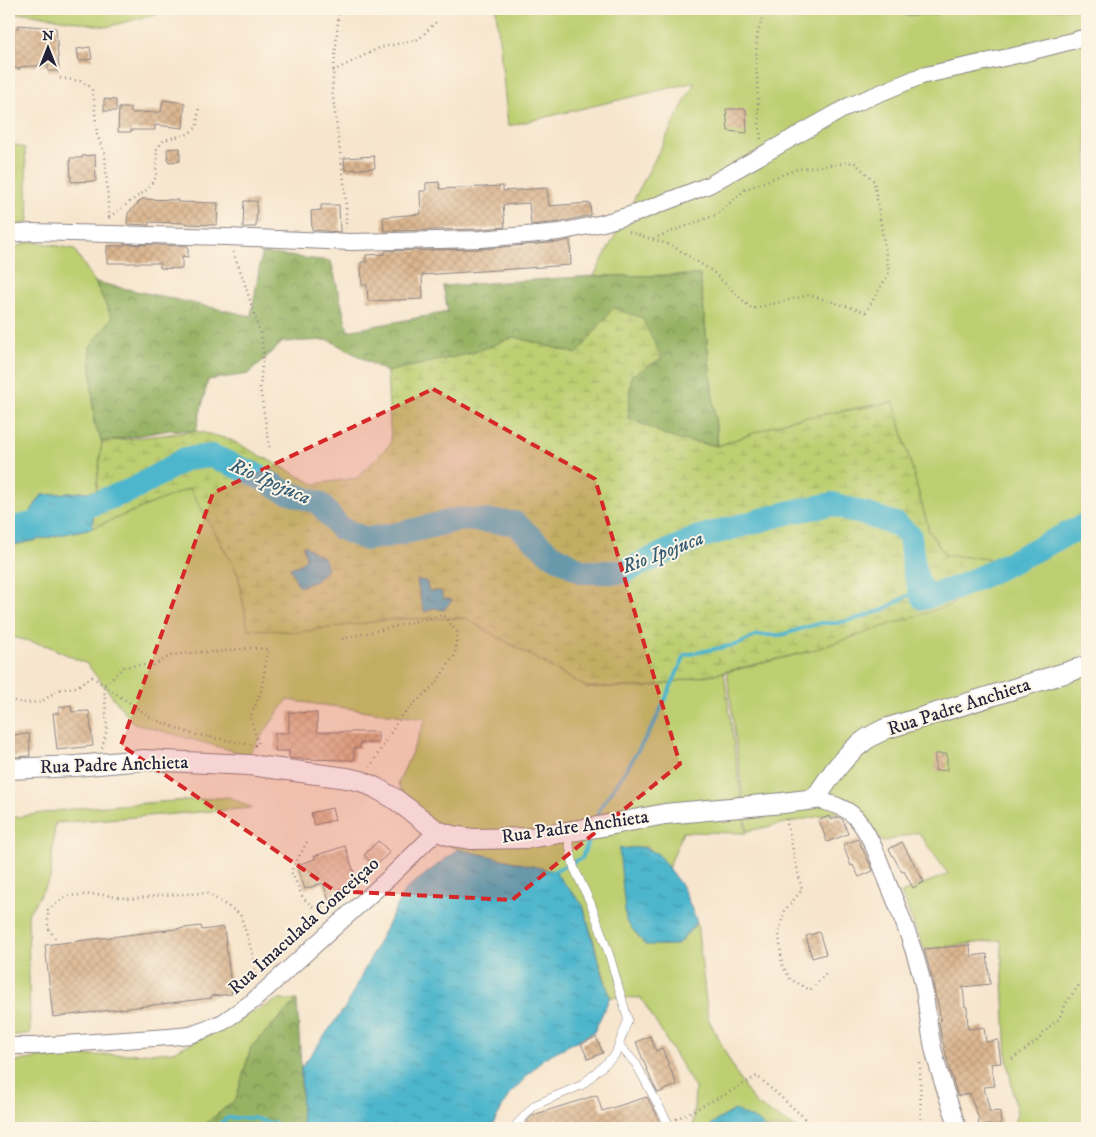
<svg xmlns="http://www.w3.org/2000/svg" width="1096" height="1137" viewBox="0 0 1096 1137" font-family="'IM FELL DW Pica',serif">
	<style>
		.green { fill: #becf72; stroke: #707856 }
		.forest { fill: url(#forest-crowns); stroke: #5c6a50 }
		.wetland { fill: url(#wetland-marsh); stroke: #707856 }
		.water { fill: url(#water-ripples); stroke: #386c84 }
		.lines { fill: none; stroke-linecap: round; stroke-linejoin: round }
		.stream { stroke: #4eb6cc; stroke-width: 4 }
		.river { stroke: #4eb6cc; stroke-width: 24 }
		.building { fill: url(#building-cross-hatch) }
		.service-casing { stroke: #8c8484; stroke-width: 9 }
		.minor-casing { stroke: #8c8484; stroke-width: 18 }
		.tertiary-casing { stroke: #8c8484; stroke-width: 22 }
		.path { stroke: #8c8484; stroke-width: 2.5; stroke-dasharray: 1 4; stroke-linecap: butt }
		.service { stroke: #fff; stroke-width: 8 }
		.minor { stroke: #fff; stroke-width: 16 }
		.tertiary { stroke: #fff; stroke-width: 20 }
		.marked { fill: #d62828; fill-opacity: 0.2; stroke: #d62828; stroke-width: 4; stroke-dasharray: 10 6; stroke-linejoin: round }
		.labels { text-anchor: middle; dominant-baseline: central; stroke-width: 4; stroke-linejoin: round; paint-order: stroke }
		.street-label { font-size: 19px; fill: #22223b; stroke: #fcf5e5 }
		.water-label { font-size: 20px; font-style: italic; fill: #345d75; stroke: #fcf5e5 }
	</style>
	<defs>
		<pattern id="forest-crowns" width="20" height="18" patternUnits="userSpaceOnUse" patternTransform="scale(1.25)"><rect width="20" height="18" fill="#96b264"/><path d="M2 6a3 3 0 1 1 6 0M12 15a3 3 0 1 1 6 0" fill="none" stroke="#7a9054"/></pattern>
		<pattern id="wetland-marsh" width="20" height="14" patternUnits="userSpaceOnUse" patternTransform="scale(1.25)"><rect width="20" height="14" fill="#becf72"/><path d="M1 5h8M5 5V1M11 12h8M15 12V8" fill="none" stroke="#a3b164"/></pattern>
		<pattern id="water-ripples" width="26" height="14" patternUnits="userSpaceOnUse" patternTransform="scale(1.25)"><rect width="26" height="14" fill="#4eb6cc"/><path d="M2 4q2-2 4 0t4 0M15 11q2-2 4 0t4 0" fill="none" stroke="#4094a7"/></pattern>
		<pattern id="building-cross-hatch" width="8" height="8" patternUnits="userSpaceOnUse" patternTransform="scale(1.25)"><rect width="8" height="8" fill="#dbb690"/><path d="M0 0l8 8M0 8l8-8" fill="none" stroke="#bc9c7d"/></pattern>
	</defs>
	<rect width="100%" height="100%" fill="#fcf5e5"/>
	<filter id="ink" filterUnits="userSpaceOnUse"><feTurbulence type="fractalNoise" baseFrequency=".02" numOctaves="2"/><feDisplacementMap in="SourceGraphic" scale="10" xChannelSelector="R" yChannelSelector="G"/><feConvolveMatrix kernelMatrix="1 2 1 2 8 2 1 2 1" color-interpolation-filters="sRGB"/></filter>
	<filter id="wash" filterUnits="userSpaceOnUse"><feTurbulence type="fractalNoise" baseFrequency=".0096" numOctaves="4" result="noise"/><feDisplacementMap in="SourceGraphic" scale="20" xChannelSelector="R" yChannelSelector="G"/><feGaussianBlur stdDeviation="1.12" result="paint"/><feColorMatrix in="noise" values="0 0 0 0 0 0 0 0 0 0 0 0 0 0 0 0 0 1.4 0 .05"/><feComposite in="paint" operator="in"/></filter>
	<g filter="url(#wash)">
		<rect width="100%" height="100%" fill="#f7e5cd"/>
		<path class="green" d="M 9,9 L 176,9 L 106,27 L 27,13 L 9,15 Z
			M 496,9 L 903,9 L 904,15 L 939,14 L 938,9 L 1087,9 L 1087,1128 L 1013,1128 L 1017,1113 L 1007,1059 L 1001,940 L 924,949 L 901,893 L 948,874 L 918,832 L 883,842 L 854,809 L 747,831 L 727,672 L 810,651 L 945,555 L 929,531 L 893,402 L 790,420 L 718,446 L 700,275 L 594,276 L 695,82 L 508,126 Z
			M 9,143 L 25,148 L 29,222 L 9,227 Z
			M 31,241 L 74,249 L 95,282 L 113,318 L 90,347 L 94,423 L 102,442 L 96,491 L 42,495 L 26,518 L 9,519 L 9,250 Z
			M 190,488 L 238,574 L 249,629 L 394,619 L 465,618 L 586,687 L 648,687 L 724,672 L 746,833 L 683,832 L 668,869 L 647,847 L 620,849 L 646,945 L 677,945 L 697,923 L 708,1018 L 739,1079 L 756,1104 L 796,1128 L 693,1128 L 695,1088 L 641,998 L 610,997 L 583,905 L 535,867 L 458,849 L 423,835 L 398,784 L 426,719 L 287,700 L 248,755 L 133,723 L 87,664 L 48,646 L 9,636 L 9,546 L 92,528 Z
			M 229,797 L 252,808 L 55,823 L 50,879 L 28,914 L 30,1033 L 9,1036 L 9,818 L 78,808 Z
			M 278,1000 L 297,1000 L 251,1047 L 237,1099 L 200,1128 L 9,1128 L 9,1063 L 37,1058 L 173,1052 Z"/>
		<path class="forest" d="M 903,9 L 938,9 L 939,14 L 904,15 Z
			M 262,253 L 331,261 L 348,331 L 448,312 L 443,286 L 594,276 L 700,275 L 718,446 L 675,439 L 628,418 L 631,376 L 577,354 L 514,337 L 473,353 L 387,372 L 329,340 L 283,342 L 248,374 L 208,380 L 196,431 L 170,430 L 102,442 L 94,423 L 90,347 L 112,318 L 95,282 L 251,316 Z
			M 297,1000 L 301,1068 L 302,1128 L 200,1128 L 236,1099 L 251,1047 Z"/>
		<path class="wetland" d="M 613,308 L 642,318 L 662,358 L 631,376 L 628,418 L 675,439 L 718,446 L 790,420 L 894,402 L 929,531 L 945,555 L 990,559 L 953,604 L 810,651 L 724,672 L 648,687 L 586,687 L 465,618 L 394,619 L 298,632 L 248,629 L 238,574 L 190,488 L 92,528 L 102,442 L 196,431 L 229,439 L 314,484 L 357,478 L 391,443 L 387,372 L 473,353 L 514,337 L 577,354 Z"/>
		<path class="water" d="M 96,491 L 92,528 L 9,546 L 9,519 L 26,518 L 42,495 Z
			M 303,545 L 324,558 L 327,570 L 316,581 L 299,587 L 290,568 L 299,565 L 306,558 Z
			M 417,580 L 426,581 L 429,591 L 441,591 L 443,598 L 452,600 L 444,610 L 434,608 L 425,612 L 421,602 Z
			M 642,847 L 658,854 L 683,888 L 697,922 L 677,945 L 645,945 L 626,921 L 619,849 Z
			M 458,849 L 554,871 L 583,905 L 598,959 L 610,997 L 594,1032 L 544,1058 L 509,1095 L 491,1128 L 302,1128 L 301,1068 L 346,1006 L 405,890 Z
			M 735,1110 L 761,1123 L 765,1128 L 711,1128 L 711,1124 Z"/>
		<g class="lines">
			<path class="stream" d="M 596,821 L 600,808 L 628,767 L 655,722 L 685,655 L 739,644 L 757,635 L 781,635 L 820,623 L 837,623 L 859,618 L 883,610 L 909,595 L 923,598
				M 554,871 L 582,858 L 591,834
				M 215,1128 L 227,1118 L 253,1118 L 289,1128"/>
			<path class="river" d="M 9,529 L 46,521 L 134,489 L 185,459 L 212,456 L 254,474 L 284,491 L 319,503 L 340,528 L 366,539 L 398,534 L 460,519 L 515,523 L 549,553 L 583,572 L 623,572 L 699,537 L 791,512 L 833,504 L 896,524 L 910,536 L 914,569 L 923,598 L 956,588 L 985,575 L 1087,524"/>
		</g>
		<g id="blocks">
			<path class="building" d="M 18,25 L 56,28 L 59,71 L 48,71 L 48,65 L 20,67 L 20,69 L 9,68 L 9,27 L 18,28 Z
				M 90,47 L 92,59 L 79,61 L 77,49 Z
				M 104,99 L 116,100 L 116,111 L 104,111 Z
				M 163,100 L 185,103 L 183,128 L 155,125 L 155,130 L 131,130 L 131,132 L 118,132 L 119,108 L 131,108 L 131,113 L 161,112 Z
				M 726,109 L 746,109 L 747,133 L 728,131 Z
				M 180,148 L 180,161 L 168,162 L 167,149 Z
				M 95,155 L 96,181 L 71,182 L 70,158 L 82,158 L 82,156 Z
				M 374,156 L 375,168 L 345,170 L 344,158 Z
				M 439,182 L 440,189 L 503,186 L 503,191 L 547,188 L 549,206 L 590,203 L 591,215 L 559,222 L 531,225 L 529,203 L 503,205 L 505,227 L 480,229 L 384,231 L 383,217 L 421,214 L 420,191 L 426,191 L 426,183 Z
				M 142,199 L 178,200 L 177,202 L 218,203 L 217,225 L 186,224 L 186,223 L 149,222 L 149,225 L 127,224 L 128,213 Z
				M 244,201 L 257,201 L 256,227 L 243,227 Z
				M 321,205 L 339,205 L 340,232 L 312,230 L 311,211 L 321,210 Z
				M 570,240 L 571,265 L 422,275 L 423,299 L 368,301 L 367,285 L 362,285 L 361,262 L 366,262 L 366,255 L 385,254 L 385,251 L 481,249 L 561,242 Z
				M 124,244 L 188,246 L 188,257 L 182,256 L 182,269 L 160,268 L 160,263 L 107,263 L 107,246 L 124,246 Z
				M 71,705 L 72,712 L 89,711 L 93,746 L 57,750 L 53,713 L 59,713 L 59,707 Z
				M 289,712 L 317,713 L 317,732 L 378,732 L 378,743 L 360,743 L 360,748 L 354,748 L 354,760 L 298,759 L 289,758 L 289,751 L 275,751 L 275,733 L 289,733 Z
				M 29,734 L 30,756 L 12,757 L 12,745 L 9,745 L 9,735 Z
				M 935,754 L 947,754 L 947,770 L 935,771 Z
				M 332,808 L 335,820 L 314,825 L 311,813 Z
				M 829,816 L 831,820 L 839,817 L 843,820 L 848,834 L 827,842 L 819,820 Z
				M 858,839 L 873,871 L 859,877 L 853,865 L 851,866 L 843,845 Z
				M 378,841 L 390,852 L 375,866 L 364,855 Z
				M 902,842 L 924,882 L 913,888 L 904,871 L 902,872 L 889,849 Z
				M 345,846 L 354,872 L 359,884 L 329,900 L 323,883 L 305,889 L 297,865 L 315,859 L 314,856 Z
				M 201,926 L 202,930 L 224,927 L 232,994 L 211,996 L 212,998 L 53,1017 L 45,945 Z
				M 819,932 L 826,954 L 812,958 L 806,936 Z
				M 970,945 L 971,956 L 987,954 L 990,984 L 963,987 L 965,1007 L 967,1007 L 968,1029 L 984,1027 L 986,1042 L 998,1040 L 1001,1063 L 991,1064 L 995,1086 L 984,1087 L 990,1112 L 1000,1111 L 1001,1124 L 978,1126 L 979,1119 L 969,1093 L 958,1096 L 950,1071 L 941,1035 L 939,1022 L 941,1021 L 937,999 L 936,999 L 932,978 L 924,949 Z
				M 650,1036 L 656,1051 L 662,1048 L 677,1085 L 658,1093 L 652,1082 L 636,1042 Z
				M 596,1037 L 603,1053 L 588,1059 L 581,1044 Z
				M 597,1095 L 602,1111 L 647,1097 L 656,1113 L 661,1128 L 530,1128 L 527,1121 L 533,1115 Z"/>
		</g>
	</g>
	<g filter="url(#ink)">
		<use href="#blocks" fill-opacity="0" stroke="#8c8484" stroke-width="1"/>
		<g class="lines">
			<g class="service-casing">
				<path id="service" d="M 619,1045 L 636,1064 L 668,1123 L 669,1128
					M 513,1128 L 535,1105 L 582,1085 L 615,1055 L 628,1020 L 610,957 L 591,904 L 574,868 L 567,833"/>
			</g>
			<g class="minor-casing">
				<path id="minor" d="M 9,234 L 32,232 L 227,237 L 351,242 L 481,239 L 560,232 L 603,223 L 637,213 L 709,185 L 849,106 L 921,76 L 1022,54 L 1087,37
					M 815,799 C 829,803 847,807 856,818 C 871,835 880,862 888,883 C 901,914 914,947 922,980 C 928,1005 928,1031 935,1056 C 941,1080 950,1104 958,1128
					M 9,1046 L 35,1046 L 169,1037 L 190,1035 L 204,1030 L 223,1022 L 253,1001 L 390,877 L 437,831"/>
			</g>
			<g class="tertiary-casing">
				<path id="tertiary" d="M 9,769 L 76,766 L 144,760 L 249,765 L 347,778 L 361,781 L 376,788 L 395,799 L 437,831 L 452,836 L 472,839 L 529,838 L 603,826 L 665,814 L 783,803 L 815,799 C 829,778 843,756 864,741 C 870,736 878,733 885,729 L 1087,666"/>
			</g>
			<path class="path" d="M 339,9 L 332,90 L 345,190 L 346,209 L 346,228
				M 333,71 L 379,48 L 419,39 L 438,20
				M 60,78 L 80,81 L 89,86 L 92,90 L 94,99 L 97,135 L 105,154 L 109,220
				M 761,139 L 759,122 L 756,58 L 757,36 L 765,9
				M 109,217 L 148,189 L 156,177 L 157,149 L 164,140 L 188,134 L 197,127 L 199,105
				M 629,232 L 671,245 L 712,271 L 752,309 L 809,295 L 866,312 L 889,273 L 874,181 L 854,162 L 797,169 L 746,189 L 716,215 L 652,239
				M 233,252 L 243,278 L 262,339 L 263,354 L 260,388 L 270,450
				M 342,639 L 443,615 L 457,632 L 455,655 L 435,684 L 401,716 L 370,767
				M 9,700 L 26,703 L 41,702 L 58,690 L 76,687 L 92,677 L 153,719 L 192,734 L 259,746
				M 102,748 L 107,729 L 104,685 L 124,667 L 140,665 L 154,665 L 172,655 L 201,652 L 216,652 L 249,648 L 268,649 L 261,692 L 250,717 L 259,746
				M 786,819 L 802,890 L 784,911 L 779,934 L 782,964 L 790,979 L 810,990 L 827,973
				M 307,842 L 291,871 L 303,898 L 313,907 L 337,906
				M 55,938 L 48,928 L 48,910 L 66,896 L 97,894 L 131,899 L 163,895 L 207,893 L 240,914 L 252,951 L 256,978
				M 1012,1059 L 1038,1040 L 1049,1027 L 1059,1019 L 1066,1003 L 1087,974
				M 920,1063 L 921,1128
				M 676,1119 L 728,1093 L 757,1076 L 816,1128"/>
			<use href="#service" class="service"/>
			<use href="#minor" class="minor"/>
			<use href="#tertiary" class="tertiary"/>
		</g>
	</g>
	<path class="marked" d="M 433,389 L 595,479 L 680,764 L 512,900 L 335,891 L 121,745 L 213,493 Z"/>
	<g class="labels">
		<g class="street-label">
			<text transform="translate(959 707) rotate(-18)">Rua Padre Anchieta</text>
			<text transform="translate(114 765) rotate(-2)">Rua Padre Anchieta</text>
			<text transform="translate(575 827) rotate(-8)">Rua Padre Anchieta</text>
			<text transform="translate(304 926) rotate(-42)">Rua Imaculada Conceiçao</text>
		</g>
		<g class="water-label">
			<text transform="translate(270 482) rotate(24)">Rio Ipojuca</text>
			<text transform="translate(663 553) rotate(-21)">Rio Ipojuca</text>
		</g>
	</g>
	<rect width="1096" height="1137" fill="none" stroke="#fcf5e5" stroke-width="30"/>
	<g transform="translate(48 48)" stroke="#fcf5e5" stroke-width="4" paint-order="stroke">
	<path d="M0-4L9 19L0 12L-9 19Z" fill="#22223b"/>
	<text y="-8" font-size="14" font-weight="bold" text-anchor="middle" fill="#22223b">N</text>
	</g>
</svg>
